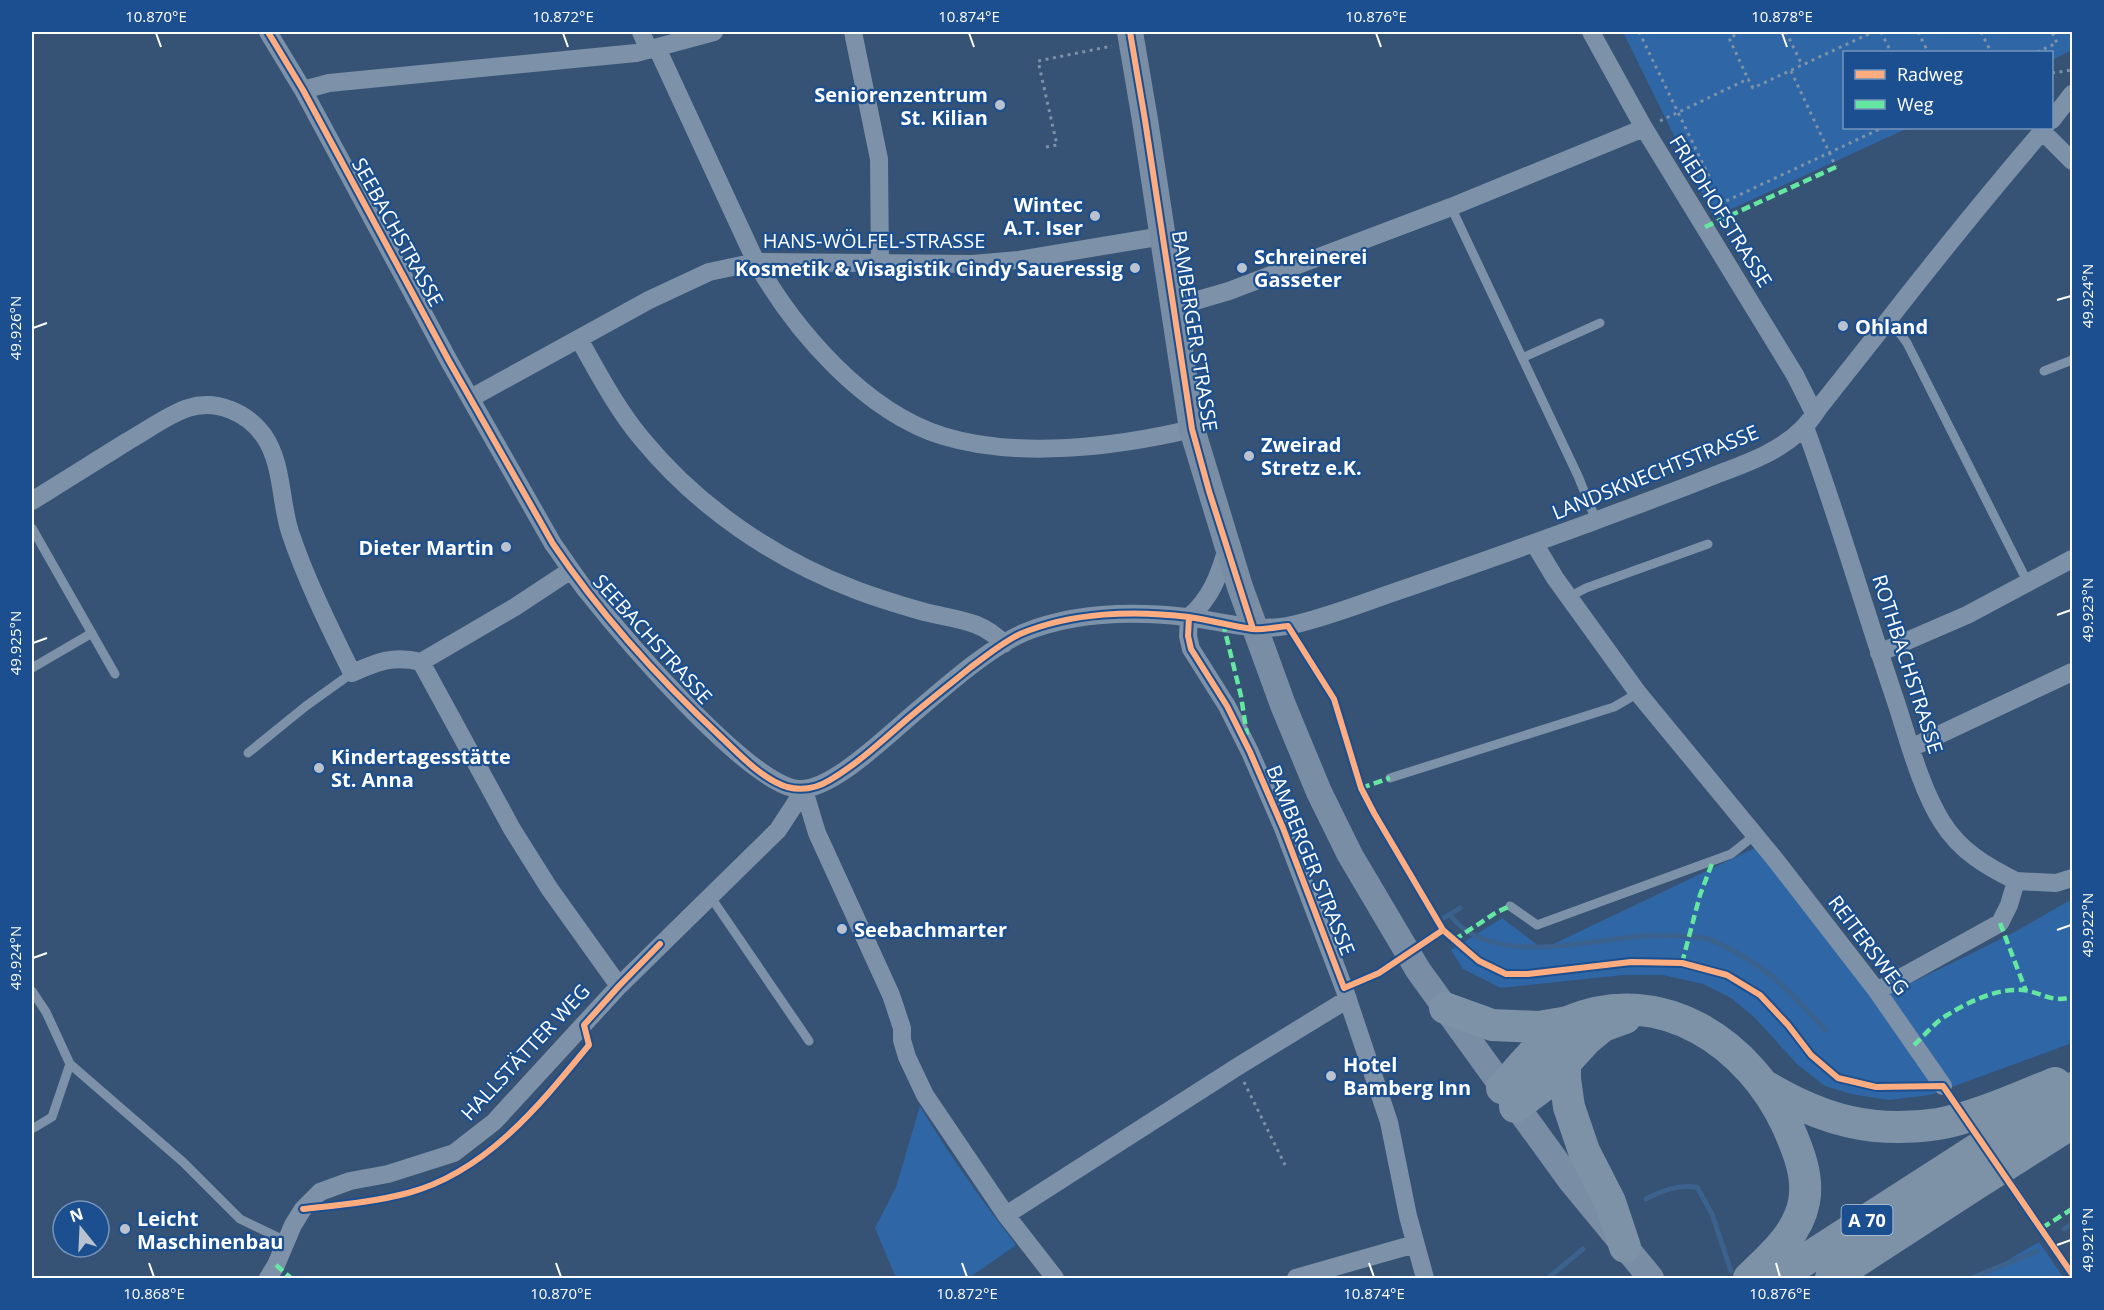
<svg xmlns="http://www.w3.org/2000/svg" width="2104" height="1310" viewBox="0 0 2104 1310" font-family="'Open Sans',sans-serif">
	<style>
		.green { fill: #2f66a5 }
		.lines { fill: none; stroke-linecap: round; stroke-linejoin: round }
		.stream { stroke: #3b618d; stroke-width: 5 }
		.path { stroke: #7d92a8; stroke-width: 3; stroke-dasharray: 3 4.5; stroke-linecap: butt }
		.lane { stroke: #7d92a8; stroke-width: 9 }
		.street { stroke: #7d92a8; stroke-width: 18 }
		.secondary { stroke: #798da4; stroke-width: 26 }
		.highway { stroke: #7e92a7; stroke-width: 32 }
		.quiet { stroke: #66e7a1; stroke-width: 4.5; stroke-dasharray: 9 4.5; stroke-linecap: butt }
		.cycleway-casing { stroke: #1b4f8f; stroke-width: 10 }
		.cycleway { stroke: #ffac80; stroke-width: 6 }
		.ticks { fill: none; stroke: #fff; stroke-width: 2 }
		.poi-dot { fill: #b9c2ce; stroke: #1b4f8f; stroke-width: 2 }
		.labels { text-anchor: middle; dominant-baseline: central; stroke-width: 4.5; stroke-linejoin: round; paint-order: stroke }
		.shield { fill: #1b4f8f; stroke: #bbcadd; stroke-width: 1.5 }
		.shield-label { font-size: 18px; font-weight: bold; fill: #fff }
		.poi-label { font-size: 20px; font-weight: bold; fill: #fff; stroke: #1b4f8f; text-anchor: start }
		.street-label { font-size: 20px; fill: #fff; stroke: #1b4f8f }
		.neatline { fill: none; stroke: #fff; stroke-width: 2 }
		.ticks-label { font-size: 15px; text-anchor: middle; fill: #fff }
	</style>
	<rect width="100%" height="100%" fill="#365274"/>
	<path class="green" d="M 1623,32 L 2072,32 L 2072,50 L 2052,60 L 2052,52 L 1844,52 L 1844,128 L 1908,128 L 1714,217 Z
		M 1761,845 L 1878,999 L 2011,934 L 2072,899 L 2072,1043 L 1930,1095 L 1889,1100 L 1851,1094 L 1825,1086 L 1798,1065 L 1755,1018 L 1731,998 L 1703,984 L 1663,975 L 1623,975 L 1501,988 L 1463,969 L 1451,950 L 1502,918 L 1543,949 Z
		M 920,1106 C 949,1155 982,1200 1016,1245 L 969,1278 L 896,1278 L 875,1228 L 896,1187 Z
		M 2039,1242 L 2064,1278 L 1977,1278 Z"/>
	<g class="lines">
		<path class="stream" d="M 1450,915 C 1490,968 1587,940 1644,936 C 1665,935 1688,935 1708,939 C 1718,942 1728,948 1737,953 C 1773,972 1798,1000 1825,1030
			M 1444,918 L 1460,908
			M 1646,1199 C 1663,1190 1677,1185 1697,1187 L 1712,1214 L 1731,1271
			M 2064,1229 L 2072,1224
			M 1548,1278 L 1583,1249
			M 1972,1278 L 2037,1251"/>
		<path class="path" d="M 1639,32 L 1722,203 L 1882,128
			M 1742,32 L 1729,38 L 1748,79
			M 1786,32 L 1802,65
			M 1881,32 L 1891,52
			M 1918,32 L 1928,52
			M 1981,32 L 1991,52
			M 2037,52 L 2057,43 L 2052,32
			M 1791,71 L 1836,167
			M 2052,73 L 2072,70
			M 1660,121 L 1748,79 L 1753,88 L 1873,32
			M 1046,147 L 1057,145 L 1038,61 L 1112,46
			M 1244,1082 L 1285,1165"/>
		<path class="lane" d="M 1451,207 L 1578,476 L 1596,520
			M 1889,318 L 1907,343 L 2028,583
			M 1522,358 L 1600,323
			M 2044,371 L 2072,360
			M 32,528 L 115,674
			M 1569,597 L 1586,588 L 1708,544
			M 32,668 L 92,633
			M 248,753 L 306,706 L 352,673
			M 1390,778 L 1614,707 L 1638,693
			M 710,896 L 809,1041
			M 1510,906 L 1537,925 L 1731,854 L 1755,835
			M 32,991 L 46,1012 L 70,1064 L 183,1162 L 240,1219 L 286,1241
			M 1943,1086 L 1962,1113
			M 32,1129 L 52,1117 L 70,1064
			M 2002,1171 L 2072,1274"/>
		<path class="street" d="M 268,32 L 303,90 L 449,361 L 553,544 C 564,559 574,575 585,589 C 619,632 747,784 798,789 C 832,792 892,731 919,709 C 947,685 989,648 1023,633 C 1074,612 1132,611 1186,617 C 1221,621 1252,632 1287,626 C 1319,620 1360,604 1392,593 C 1459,570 1526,546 1592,522 C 1632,507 1673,492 1713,476 C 1744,464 1778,453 1802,429 C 1811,421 1817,409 1825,400 C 1844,376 1863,352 1882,328 C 1935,260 1989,193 2045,128
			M 641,32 L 649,50
			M 853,32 L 879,159 L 880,264
			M 1591,32 L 1644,128 L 1795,375 L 1814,413
			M 657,48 L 756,262 C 795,331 865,412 943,436 C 1018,459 1116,447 1192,429
			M 303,90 L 329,83 L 636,53 L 714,32
			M 2052,120 L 2072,94
			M 2042,131 L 2072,161
			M 1174,307 L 1229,291 L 1451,207 L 1644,128
			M 579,339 C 598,373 617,409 642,439 C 698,507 774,559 856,590 C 877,598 900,605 921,611 C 953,620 980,618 1004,644
			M 471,398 L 649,300 L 709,272 L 756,262 L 973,264 L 1019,260 L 1163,236
			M 1805,427 C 1838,517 1864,608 1895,699 C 1908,738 1920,787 1942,822 C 1960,851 1986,866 2016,881
			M 32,501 C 64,481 96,461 128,441 C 146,431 169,414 188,408 C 216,399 247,412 264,436 C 283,464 280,501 290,532 C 306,580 330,628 352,673 C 377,662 393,655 421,662 L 515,607 L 571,570
			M 1534,543 L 1555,578 L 1638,693 L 1774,858 L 1877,991 L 1943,1086
			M 1189,617 L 1188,636 L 1191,649 L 1227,706 L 1250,752 L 1283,828 L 1344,988 L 1389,1122 L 1408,1216 L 1425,1278
			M 1189,617 C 1211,598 1219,576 1227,548
			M 1879,653 L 1967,615 L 2072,559
			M 421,662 L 512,829 L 549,888 L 619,986
			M 1911,748 L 2072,672
			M 804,790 L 817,833 L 891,995 L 902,1028 L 902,1040 L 907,1057 L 925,1095 L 1006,1215 L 1055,1278
			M 1877,991 L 2000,923 L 2009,905 L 2016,881 L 2056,883 L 2072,878
			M 1006,1215 L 1237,1067 L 1348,999
			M 268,1278 L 276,1265 L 293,1225 L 303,1209 L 320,1192 L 350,1181 L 388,1174 L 454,1153 L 494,1122 L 619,986 L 778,830 L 804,790
			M 1296,1278 L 1415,1244"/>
		<path class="secondary" d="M 1130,32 L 1145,120 L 1192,429 L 1240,587 L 1283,705 L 1319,792 L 1350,855 L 1418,970 L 1570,1180 L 1651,1278"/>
		<path class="highway" d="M 1445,1008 L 1492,1025 L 1539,1027 L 1568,1022
			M 1565,1063 L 1565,1079 L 1569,1107 L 1584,1151 L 1610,1202 L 1625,1247
			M 1767,1087 C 1823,1120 1873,1134 1938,1124 C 1974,1118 2020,1097 2055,1083
			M 1502,1088 C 1517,1072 1552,1029 1570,1021 C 1662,983 1750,1044 1788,1127 C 1798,1150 1809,1176 1804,1202 C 1798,1234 1771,1257 1749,1278
			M 1515,1107 L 1547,1083 L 1586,1040 L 1603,1026 L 1625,1018
			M 1777,1278 L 2072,1088
			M 1831,1278 L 1974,1185 L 2072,1123"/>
		<path class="quiet" d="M 1705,227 L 1836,167
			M 1223,623 L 1241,696 L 1247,735
			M 1361,788 L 1390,778
			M 2000,923 L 2026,991
			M 1454,940 L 1497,912 L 1510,906
			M 1682,963 L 1700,895 L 1713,861
			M 1914,1045 C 1925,1035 1936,1021 1949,1014 C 1970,1001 1998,988 2023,990 C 2044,993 2050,1003 2072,997
			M 2042,1228 L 2072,1209
			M 276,1265 L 291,1278"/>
		<g class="cycleway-casing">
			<path id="cycleway" d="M 268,32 L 303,90 L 449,361 L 553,544 C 601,615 659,679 722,738 C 740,755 762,779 787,787 C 802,791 817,788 830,780 C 857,764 881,742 905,721 C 926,703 949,685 971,667 C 986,656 1003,642 1020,634 C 1072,612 1134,610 1189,617 C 1210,620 1231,626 1252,629 C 1263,630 1276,627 1288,626 L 1334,699 L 1361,788 L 1374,813 L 1443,930 L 1479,961 L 1506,974 L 1528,974 L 1631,962 L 1682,963 L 1727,975 L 1760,995 L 1788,1025 L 1811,1055 L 1838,1078 L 1876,1087 L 1943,1086 L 2072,1274
				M 1130,32 L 1145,120 L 1192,429 L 1209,491 L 1253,629
				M 1189,617 L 1188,636 L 1191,649 L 1227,706 L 1250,752 L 1283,828 L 1344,988 L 1379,973 L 1443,930
				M 303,1209 C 338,1205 374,1202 408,1193 C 486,1172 539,1106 589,1045 L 584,1025 L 619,986 L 660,944"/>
		</g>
		<use href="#cycleway" class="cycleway"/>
	</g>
	<path class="ticks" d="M 156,33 L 161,47M 563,33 L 568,47M 969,33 L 974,47M 1376,33 L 1381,47M 1782,33 L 1787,47M 2057,300 L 2071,296M 33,328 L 47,323M 2057,615 L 2071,610M 33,643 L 47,638M 2057,930 L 2071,925M 33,958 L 47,953M 2057,1245 L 2071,1240M 149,1263 L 154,1277M 556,1263 L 561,1277M 962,1263 L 967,1277M 1369,1263 L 1374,1277M 1776,1263 L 1780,1277"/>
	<g class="poi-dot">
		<circle cx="1000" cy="105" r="6"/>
		<circle cx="1095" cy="216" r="6"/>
		<circle cx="1135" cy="268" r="6"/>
		<circle cx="1242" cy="268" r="6"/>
		<circle cx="1843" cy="326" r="6"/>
		<circle cx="1249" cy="456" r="6"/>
		<circle cx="506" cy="547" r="6"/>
		<circle cx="319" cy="768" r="6"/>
		<circle cx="842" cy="929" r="6"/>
		<circle cx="1331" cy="1076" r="6"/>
		<circle cx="125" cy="1229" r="6"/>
	</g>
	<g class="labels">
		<rect class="shield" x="1841.5" y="1205" width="51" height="30" rx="4.5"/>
		<g class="shield-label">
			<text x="1867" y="1220">A 70</text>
		</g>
		<g class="poi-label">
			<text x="988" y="94" text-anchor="end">Seniorenzentrum<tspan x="988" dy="23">St. Kilian</tspan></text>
			<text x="1083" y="204" text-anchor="end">Wintec<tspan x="1083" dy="23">A.T. Iser</tspan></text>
			<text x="1254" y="256">Schreinerei<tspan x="1254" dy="23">Gasseter</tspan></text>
			<text x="1123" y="268" text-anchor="end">Kosmetik &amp; Visagistik Cindy Saueressig</text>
			<text x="1855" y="326">Ohland</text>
			<text x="1261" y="444">Zweirad<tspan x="1261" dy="23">Stretz e.K.</tspan></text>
			<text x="494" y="547" text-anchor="end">Dieter Martin</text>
			<text x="331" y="756">Kindertagesstätte<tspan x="331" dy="23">St. Anna</tspan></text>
			<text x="854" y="929">Seebachmarter</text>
			<text x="1343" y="1064">Hotel<tspan x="1343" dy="23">Bamberg Inn</tspan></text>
			<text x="137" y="1218">Leicht<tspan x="137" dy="23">Maschinenbau</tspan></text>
		</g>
		<g class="street-label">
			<text transform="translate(1721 211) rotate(58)">FRIEDHOFSTRASSE</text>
			<text transform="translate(398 232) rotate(61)">SEEBACHSTRASSE</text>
			<text x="874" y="240">HANS-WÖLFEL-STRASSE</text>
			<text transform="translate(1195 331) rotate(81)">BAMBERGER STRASSE</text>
			<text transform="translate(1655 472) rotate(-22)">LANDSKNECHTSTRASSE</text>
			<text transform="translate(653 639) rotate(48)">SEEBACHSTRASSE</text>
			<text transform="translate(1908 664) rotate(72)">ROTHBACHSTRASSE</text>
			<text transform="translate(1311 860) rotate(68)">BAMBERGER STRASSE</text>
			<text transform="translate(1869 945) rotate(53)">REITERSWEG</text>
			<text transform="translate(525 1052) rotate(-47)">HALLSTÄTTER WEG</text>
		</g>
	</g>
	<rect width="2104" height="1310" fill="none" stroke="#1b4f8f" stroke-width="66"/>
	<rect x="1843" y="51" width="210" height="78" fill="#1b4f8f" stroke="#7695bc" stroke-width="1.5"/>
	<rect x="1855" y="70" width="30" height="9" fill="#ffac80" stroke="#7695bc" stroke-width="1.5"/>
	<text x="1897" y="81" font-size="18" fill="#ffffff">Radweg</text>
	<rect x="1855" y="100" width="30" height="9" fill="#66e7a1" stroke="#7695bc" stroke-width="1.5"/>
	<text x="1897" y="111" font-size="18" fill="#ffffff">Weg</text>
	<g transform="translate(81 1229) rotate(342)"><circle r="28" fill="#1b4f8f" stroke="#7695bc" stroke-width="1.5"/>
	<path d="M0-4.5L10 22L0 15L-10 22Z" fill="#b9c2ce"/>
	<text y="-9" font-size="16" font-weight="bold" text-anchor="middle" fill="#ffffff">N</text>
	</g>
	<rect x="33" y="33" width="2038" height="1244" class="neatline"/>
	<g class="ticks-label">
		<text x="156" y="22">10.870°E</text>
		<text x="563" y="22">10.872°E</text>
		<text x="969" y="22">10.874°E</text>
		<text x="1376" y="22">10.876°E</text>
		<text x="1782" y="22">10.878°E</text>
		<text transform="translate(2088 296) rotate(-90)" y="5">49.924°N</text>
		<text transform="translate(16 328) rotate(-90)" y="5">49.926°N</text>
		<text transform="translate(2088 610) rotate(-90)" y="5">49.923°N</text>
		<text transform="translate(16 643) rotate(-90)" y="5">49.925°N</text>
		<text transform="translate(2088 925) rotate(-90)" y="5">49.922°N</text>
		<text transform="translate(16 958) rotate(-90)" y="5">49.924°N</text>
		<text transform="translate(2088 1240) rotate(-90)" y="5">49.921°N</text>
		<text x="154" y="1299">10.868°E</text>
		<text x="561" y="1299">10.870°E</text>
		<text x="967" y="1299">10.872°E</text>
		<text x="1374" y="1299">10.874°E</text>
		<text x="1780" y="1299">10.876°E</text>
	</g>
</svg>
